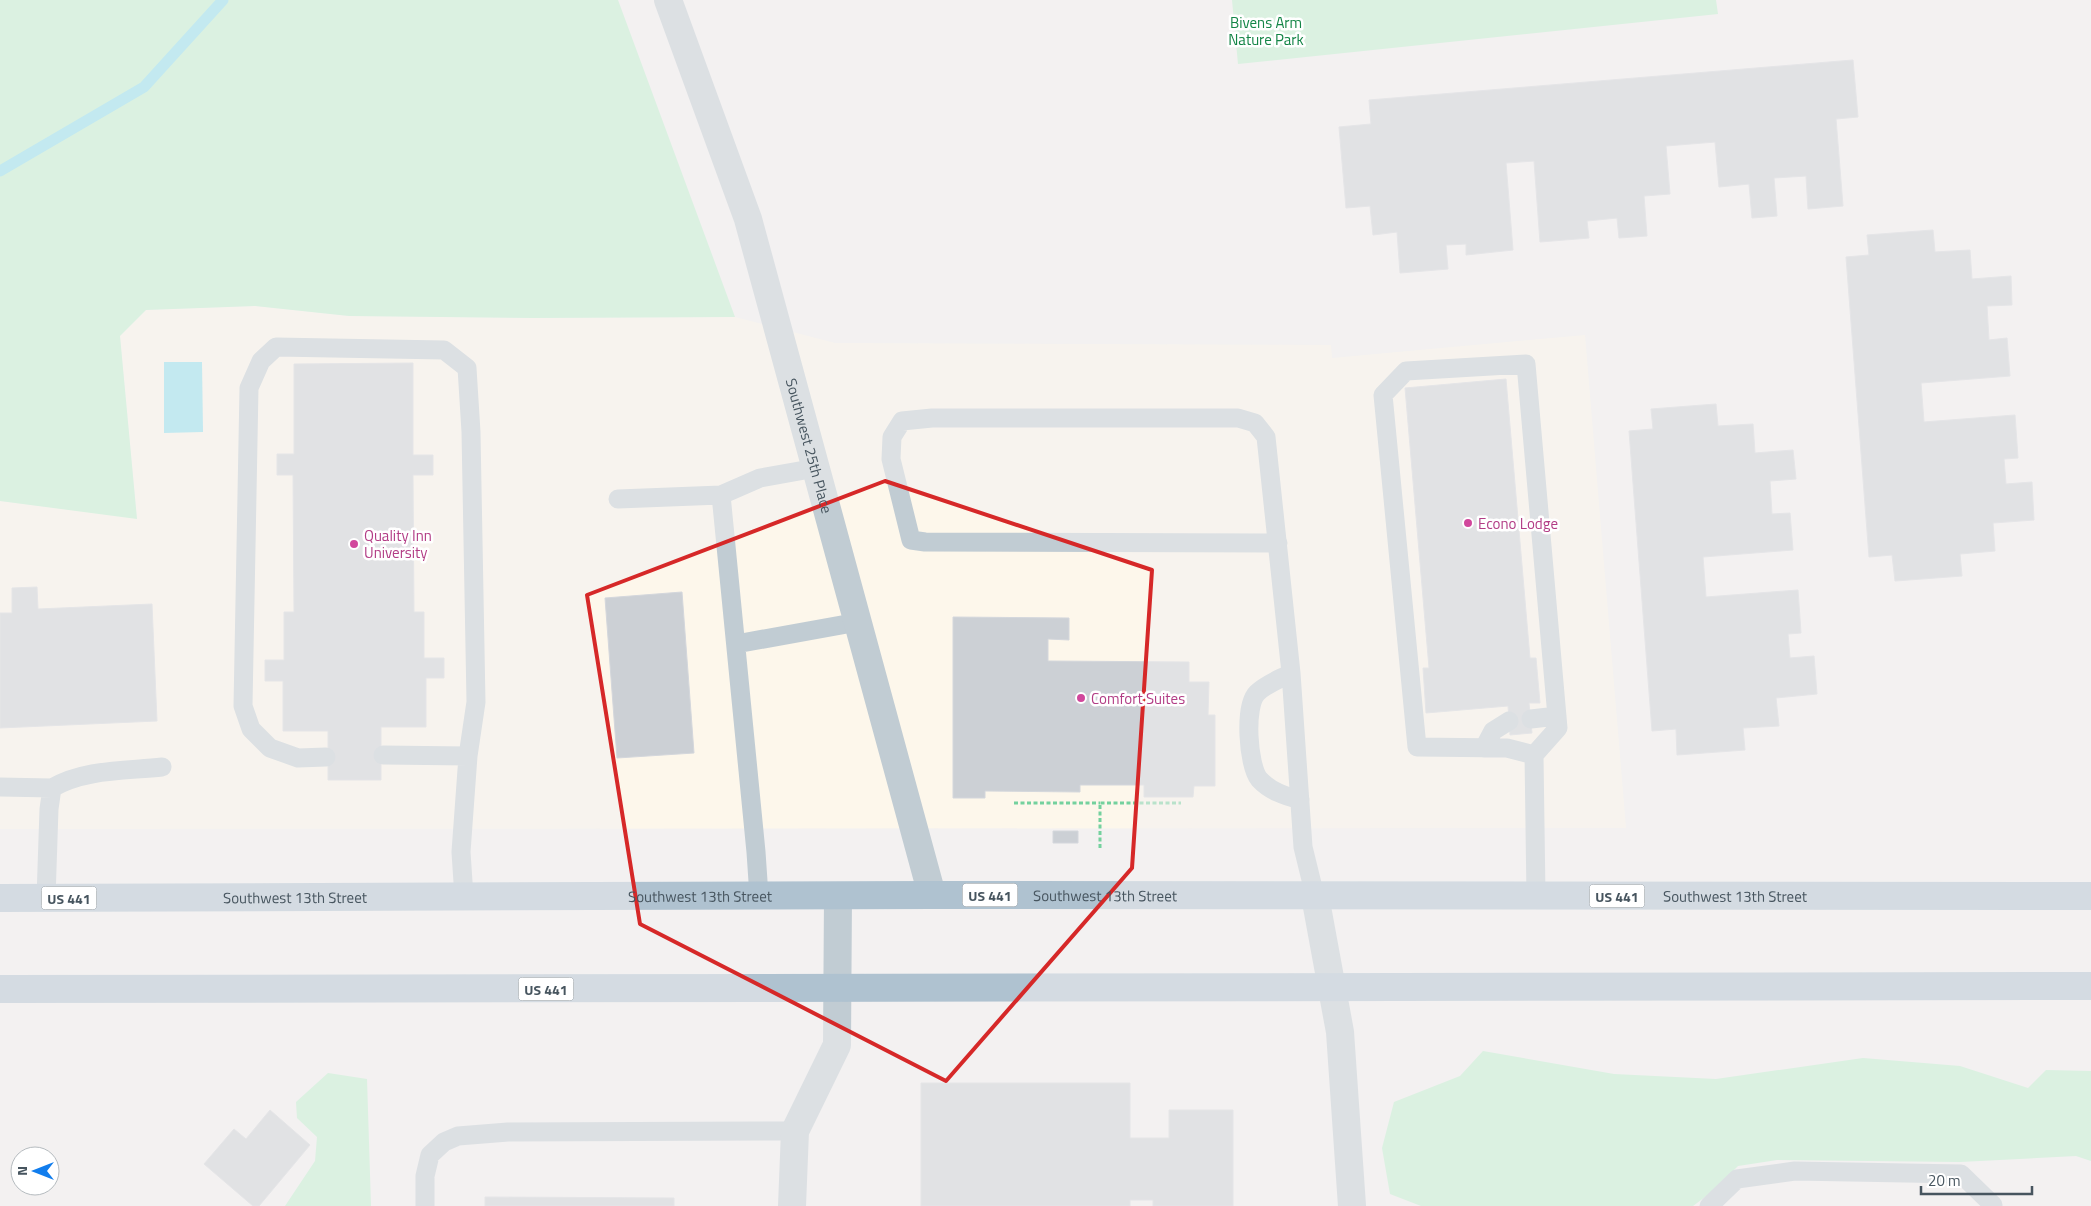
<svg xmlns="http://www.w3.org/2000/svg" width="2091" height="1206" viewBox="0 0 2091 1206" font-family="'Titillium Web',sans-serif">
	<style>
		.commercial { fill: #fdf7eb }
		.green { fill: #bef2cf }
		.water { fill: #89e0f0 }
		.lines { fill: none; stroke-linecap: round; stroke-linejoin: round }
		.stream { stroke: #89e0f0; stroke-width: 11 }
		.building { fill: #ccd0d5; stroke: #d4d7dc }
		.path { stroke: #74d19e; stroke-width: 3; stroke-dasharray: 4 2.5; stroke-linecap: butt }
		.service { stroke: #c1ccd3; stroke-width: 19 }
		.minor { stroke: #c1ccd3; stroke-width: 28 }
		.primary { stroke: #afc2d0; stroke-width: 28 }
		.marked { fill: none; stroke: #d62828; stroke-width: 4; stroke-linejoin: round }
		.hotel-dot { fill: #d1479c; stroke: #fff; stroke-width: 2 }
		.labels { text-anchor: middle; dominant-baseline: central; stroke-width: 5; stroke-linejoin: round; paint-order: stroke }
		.shield { fill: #fff; stroke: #7e888f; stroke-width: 1 }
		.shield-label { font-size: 14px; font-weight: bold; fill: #47555f }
		.park-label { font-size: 15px; fill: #138546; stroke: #fff }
		.street-label { font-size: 15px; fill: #47555f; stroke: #fff }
		.hotel-label { font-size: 15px; fill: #b23c85; stroke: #fff; text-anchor: start }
	</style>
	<rect width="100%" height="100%" fill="#f3f1f1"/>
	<path class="commercial" d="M 255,306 L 349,316 L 533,318 L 735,317 L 835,343 L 1331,345 L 1332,358 L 1585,335 L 1626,828 L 0,829 L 0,501 L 137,518 L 120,336 L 146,310 Z"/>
	<path class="green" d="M 0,0 L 618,0 L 735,317 L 533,318 L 349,316 L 255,306 L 146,310 L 120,336 L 137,519 L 0,501 Z
		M 1232,0 L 1716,0 L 1718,14 L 1238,64 Z
		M 1483,1051 L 1614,1074 L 1716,1079 L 1863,1058 L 1960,1066 L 2028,1088 L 2046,1070 L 2091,1071 L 2091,1161 L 2076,1156 L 1960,1162 L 1777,1160 L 1738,1166 L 1713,1191 L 1693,1206 L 1421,1206 L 1390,1194 L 1382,1148 L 1394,1102 L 1460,1076 Z
		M 328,1073 L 367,1079 L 371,1206 L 285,1206 L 315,1161 L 317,1137 L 297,1118 L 296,1102 Z"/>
	<path class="water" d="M 164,362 L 202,362 L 203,432 L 164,433 Z"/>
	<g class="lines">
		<path class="stream" d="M 0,171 L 144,87 L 223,0"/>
	</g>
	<path class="building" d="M 1853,60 L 1858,117 L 1836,119 L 1843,206 L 1808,209 L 1806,176 L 1774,178 L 1777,216 L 1752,218 L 1749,184 L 1719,187 L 1715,142 L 1666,146 L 1670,194 L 1644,196 L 1647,236 L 1619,238 L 1617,218 L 1587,221 L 1589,238 L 1540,242 L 1534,161 L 1506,163 L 1513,250 L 1466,255 L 1466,244 L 1446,245 L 1448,269 L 1400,273 L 1397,232 L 1373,235 L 1370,206 L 1346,208 L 1339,127 L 1371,124 L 1369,100 Z
		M 1933,230 L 1935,252 L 1970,250 L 1972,279 L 2011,276 L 2012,305 L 1987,306 L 1989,340 L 2007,338 L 2010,376 L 1921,383 L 1924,422 L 2015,415 L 2018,458 L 2004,459 L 2006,484 L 2032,482 L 2034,520 L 1993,523 L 1995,551 L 1960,554 L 1962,576 L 1895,581 L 1892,555 L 1869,557 L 1846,257 L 1869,255 L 1867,235 Z
		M 413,363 L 413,455 L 433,455 L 433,475 L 413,475 L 414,612 L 424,612 L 424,658 L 444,658 L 444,678 L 426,678 L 426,727 L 381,727 L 381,780 L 328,780 L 328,731 L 283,731 L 283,681 L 265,681 L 265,660 L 284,660 L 284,612 L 294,612 L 293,475 L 277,475 L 277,454 L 294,454 L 294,364 Z
		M 1506,379 L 1530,658 L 1536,658 L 1540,703 L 1529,703 L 1532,733 L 1510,735 L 1508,706 L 1426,713 L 1423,668 L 1429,668 L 1405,388 Z
		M 1716,404 L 1718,426 L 1753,424 L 1755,453 L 1793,450 L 1796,479 L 1770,481 L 1772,514 L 1790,513 L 1793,550 L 1703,557 L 1706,597 L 1798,590 L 1801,633 L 1788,634 L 1790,658 L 1814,656 L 1817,694 L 1776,698 L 1779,726 L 1743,728 L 1745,750 L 1677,755 L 1676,729 L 1652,731 L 1629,431 L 1653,429 L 1651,409 Z
		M 37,587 L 38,609 L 152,604 L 157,721 L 0,728 L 0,613 L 12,613 L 12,588 Z
		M 682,592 L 694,753 L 617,758 L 605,598 Z
		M 953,617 L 1069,618 L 1069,640 L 1048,639 L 1048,661 L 1189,662 L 1189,682 L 1209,682 L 1208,715 L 1215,715 L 1215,786 L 1194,786 L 1193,797 L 1144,797 L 1144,785 L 1080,785 L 1080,792 L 985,791 L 985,798 L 953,798 Z
		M 1053,831 L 1078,831 L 1078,843 L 1053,843 Z
		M 921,1083 L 1130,1083 L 1130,1138 L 1169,1138 L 1169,1110 L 1233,1110 L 1233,1206 L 1153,1206 L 1153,1200 L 1130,1200 L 1130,1206 L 921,1206 Z
		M 270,1110 L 310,1145 L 259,1206 L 253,1206 L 204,1164 L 234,1129 L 246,1139 Z
		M 485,1197 L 674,1198 L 674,1206 L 485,1206 Z"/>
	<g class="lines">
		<path class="path" d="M 1014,803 L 1100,803
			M 1100,848 L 1100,803 L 1181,803"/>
		<path class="service" d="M 721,495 L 760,478 L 816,468
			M 618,499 L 721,495 L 756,852 L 759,896
			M 1278,543 L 925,542 L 911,540 L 891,459 L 892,437 L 902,421 L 932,418 L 1238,418 L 1255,423 L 1266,437 L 1291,673 L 1303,847 L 1315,896
			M 736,644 L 858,622
			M 1291,673 C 1280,679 1266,684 1257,693 C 1244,706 1248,765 1259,779 C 1270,791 1285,796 1300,800
			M 1531,719 L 1557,716
			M 1484,748 L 1493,731 L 1509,721
			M 383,755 L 468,756
			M 1534,755 L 1558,728 L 1526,364 L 1406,371 L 1383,395 L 1417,747 L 1507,748 L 1534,755 L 1536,896
			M 326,757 L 298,758 L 270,748 L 251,729 L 243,706 L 249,388 L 261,361 L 276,347 L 444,350 L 467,368 L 471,432 L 476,702 L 468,756 L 461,852 L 464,897
			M 0,787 L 52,788
			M 46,898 L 49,809 L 52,788 C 84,769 126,771 162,767
			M 425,1206 L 425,1176 L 430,1155 L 444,1142 L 458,1136 L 508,1132 L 795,1131
			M 1709,1206 L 1737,1179 L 1795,1171 L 1961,1174 L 1993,1205"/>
		<g class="minor">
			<path id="s1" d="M 668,0 L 748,219 L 932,895"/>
			<path d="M 1315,896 L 1340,1032 L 1352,1206"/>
			<path d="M 792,1206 L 795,1131 L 837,1045 L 838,896"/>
		</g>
		<g class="primary">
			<path id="s2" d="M 0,898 L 932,895 L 2091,896"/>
			<path d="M 0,989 L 2091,986"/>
		</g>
	</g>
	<path d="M0 0H2091V1206H0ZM 885,481 L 1152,570 L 1132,868 L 946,1081 L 640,924 L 587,595 Z" fill="#f3f1f1" fill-opacity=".55" fill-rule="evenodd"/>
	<path class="marked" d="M 885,481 L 1152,570 L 1132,868 L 946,1081 L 640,924 L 587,595 Z"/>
	<g class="hotel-dot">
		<circle cx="1468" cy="523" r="5"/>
		<circle cx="354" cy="544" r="5"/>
		<circle cx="1081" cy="698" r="5"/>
	</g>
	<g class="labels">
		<g class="shield">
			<rect x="962.5" y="883.5" width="55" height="23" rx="4"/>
			<rect x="1589.5" y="884.5" width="55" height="23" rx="4"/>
			<rect x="41.5" y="886.5" width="55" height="23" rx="4"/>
			<rect x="518.5" y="977.5" width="55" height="23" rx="4"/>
		</g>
		<g class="shield-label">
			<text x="990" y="895">US 441</text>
			<text x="1617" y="896">US 441</text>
			<text x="69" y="898">US 441</text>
			<text x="546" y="989">US 441</text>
		</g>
		<g class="park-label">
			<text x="1266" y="22">Bivens Arm<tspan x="1266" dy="17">Nature Park</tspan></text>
		</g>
		<g class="street-label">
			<text stroke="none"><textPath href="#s1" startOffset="468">Southwest 25th Place</textPath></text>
			<text stroke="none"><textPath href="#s2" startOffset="1105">Southwest 13th Street</textPath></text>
			<text stroke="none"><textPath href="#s2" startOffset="1735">Southwest 13th Street</textPath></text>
			<text stroke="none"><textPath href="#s2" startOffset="295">Southwest 13th Street</textPath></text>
			<text stroke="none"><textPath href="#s2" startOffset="700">Southwest 13th Street</textPath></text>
		</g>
		<g class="hotel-label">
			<text x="1478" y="523">Econo Lodge</text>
			<text x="364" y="535">Quality Inn<tspan x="364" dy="17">University</tspan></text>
			<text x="1091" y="698">Comfort Suites</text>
		</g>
	</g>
	<g transform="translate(35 1171) rotate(270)"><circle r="24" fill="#ffffff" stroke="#b5bbbf"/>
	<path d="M0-4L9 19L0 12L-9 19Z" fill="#117ded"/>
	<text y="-8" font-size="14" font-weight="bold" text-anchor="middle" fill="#47555f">N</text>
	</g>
	<path d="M1921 1186v8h111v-8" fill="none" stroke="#47555f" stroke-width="2.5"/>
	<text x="1928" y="1186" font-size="15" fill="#47555f" stroke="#ffffff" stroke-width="4" paint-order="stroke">20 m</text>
</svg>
